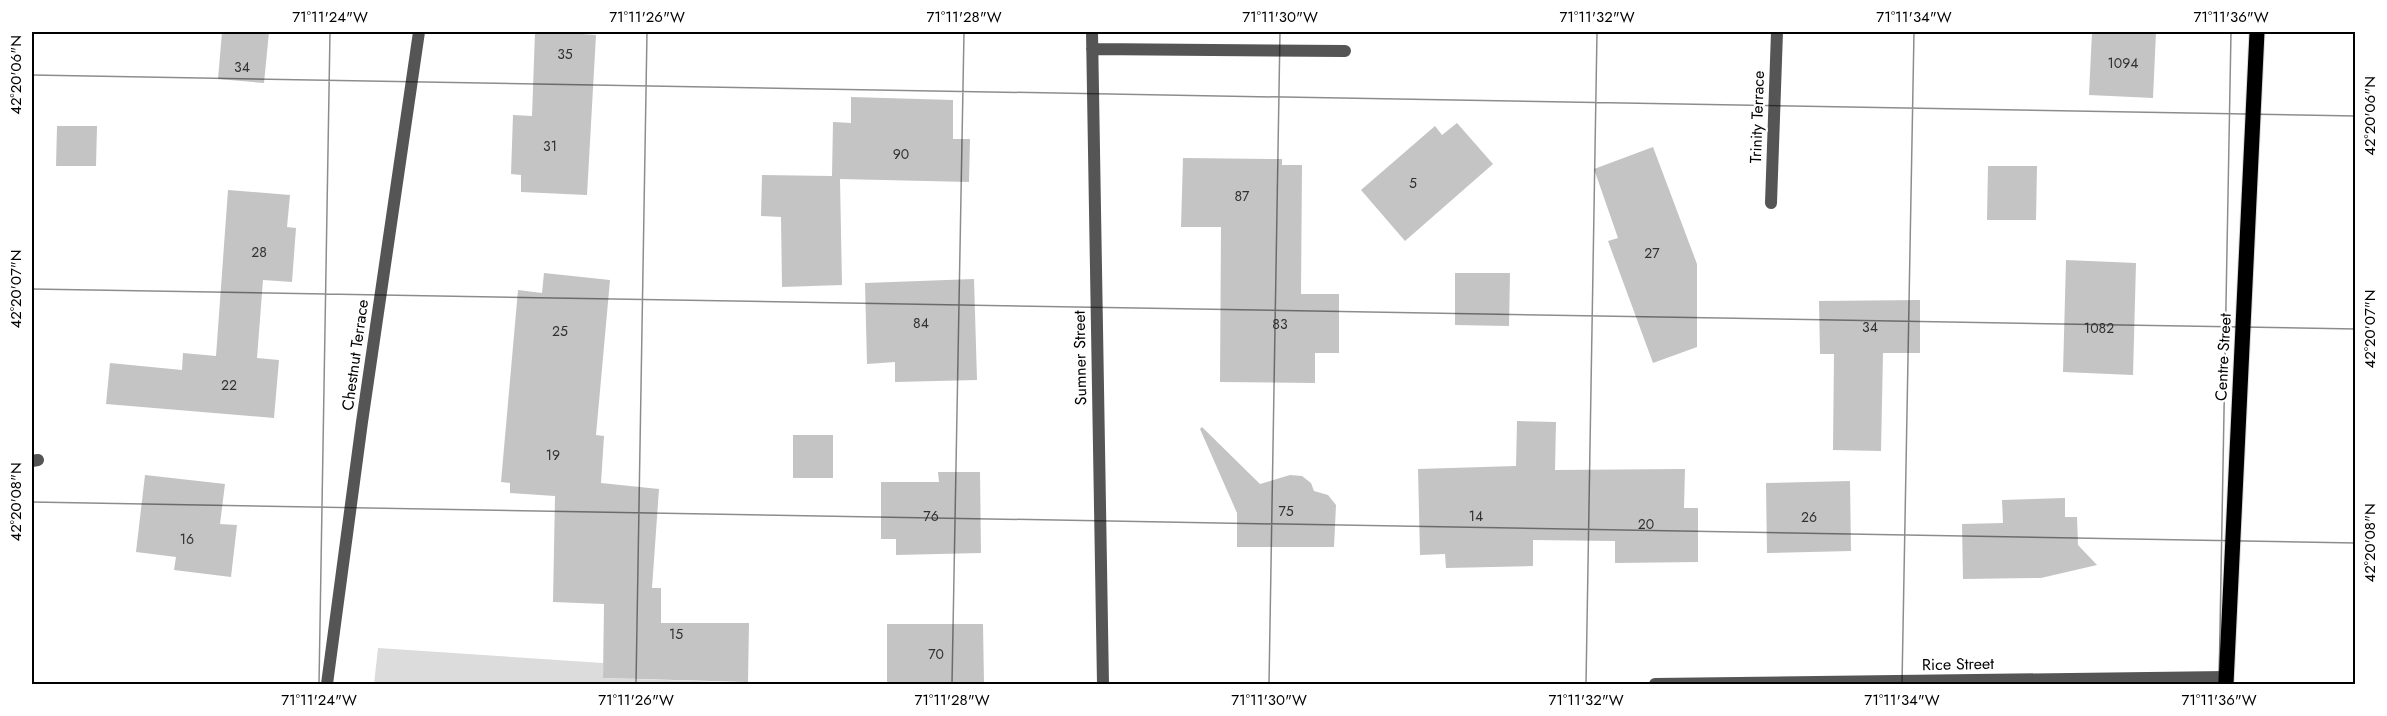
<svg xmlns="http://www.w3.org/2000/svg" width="2387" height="716" viewBox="0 0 2387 716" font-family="Jost,sans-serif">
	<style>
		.green { fill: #dcdcdc }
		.building { fill: #c4c4c4 }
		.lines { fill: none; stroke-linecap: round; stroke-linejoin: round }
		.primary-casing { stroke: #dbdbdb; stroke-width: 17 }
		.minor { stroke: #555; stroke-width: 12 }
		.primary { stroke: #000; stroke-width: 15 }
		.ticks { fill: none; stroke: #000; stroke-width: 1.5; stroke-opacity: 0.45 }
		.labels { text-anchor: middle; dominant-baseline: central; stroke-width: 4.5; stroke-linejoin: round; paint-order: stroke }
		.number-label { font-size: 14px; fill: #313131 }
		.street-label { font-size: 16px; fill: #000; stroke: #fff }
		.neatline { fill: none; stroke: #000; stroke-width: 2 }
		.ticks-label { font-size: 15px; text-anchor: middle; fill: #000 }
	</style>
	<rect width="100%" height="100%" fill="#fff"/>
	<path class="green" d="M 378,648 L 603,663 L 603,678 L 783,684 L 374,684 Z"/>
	<path class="building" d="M 222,32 L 269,32 L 264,83 L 218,79 Z
		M 535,32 L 583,32 L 583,34 L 596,35 L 587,195 L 521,192 L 521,175 L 511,174 L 513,115 L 532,116 Z
		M 2092,32 L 2156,32 L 2153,98 L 2089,95 Z
		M 851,97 L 953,100 L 953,139 L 970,139 L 969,182 L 840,179 L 842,285 L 782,287 L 781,217 L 761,216 L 762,175 L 832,176 L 833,122 L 851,123 Z
		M 1457,123 L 1493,164 L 1405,241 L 1361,190 L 1435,126 L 1442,135 Z
		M 57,126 L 97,126 L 96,166 L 56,166 Z
		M 1653,147 L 1697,264 L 1697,347 L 1653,363 L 1608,241 L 1618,238 L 1594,169 Z
		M 1183,158 L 1282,159 L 1282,165 L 1302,165 L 1301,294 L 1339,294 L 1339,353 L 1315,353 L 1315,383 L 1220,382 L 1221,227 L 1181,227 Z
		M 1988,166 L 2037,166 L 2036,220 L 1987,220 Z
		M 228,190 L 290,195 L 287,227 L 296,228 L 292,282 L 263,280 L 257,358 L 279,360 L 274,418 L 106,404 L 110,363 L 182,370 L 183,353 L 216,356 Z
		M 2066,260 L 2136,263 L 2133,375 L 2063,372 Z
		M 544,273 L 610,280 L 596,435 L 604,436 L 601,483 L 659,489 L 652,588 L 661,588 L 661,623 L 749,623 L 748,682 L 603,678 L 604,604 L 553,602 L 555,496 L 510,493 L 510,483 L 501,482 L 518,290 L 542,293 Z
		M 1455,273 L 1510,273 L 1509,326 L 1455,325 Z
		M 974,279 L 977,380 L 895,382 L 895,362 L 867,364 L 865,283 Z
		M 1920,300 L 1920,353 L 1883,353 L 1881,451 L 1833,450 L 1834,354 L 1820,354 L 1819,301 Z
		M 1517,421 L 1556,422 L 1555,470 L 1685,469 L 1684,508 L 1698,508 L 1698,562 L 1615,563 L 1615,541 L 1533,540 L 1533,566 L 1446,568 L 1445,554 L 1420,555 L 1418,469 L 1516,466 Z
		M 1202,427 L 1260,484 L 1290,475 L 1302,476 L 1311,483 L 1314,491 L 1328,495 L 1336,505 L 1334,547 L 1237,547 L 1237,513 L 1200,429 Z
		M 793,435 L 833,435 L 833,478 L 793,478 Z
		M 938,472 L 980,472 L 981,553 L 896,555 L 896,539 L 881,539 L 881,482 L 939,482 Z
		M 145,475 L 225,484 L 220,524 L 237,525 L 231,577 L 174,570 L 176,557 L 136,552 Z
		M 1850,481 L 1851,551 L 1767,553 L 1766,483 Z
		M 2065,498 L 2065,517 L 2077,517 L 2078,545 L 2097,565 L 2041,578 L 1963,579 L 1962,524 L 2003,523 L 2002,500 Z
		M 887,624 L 983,624 L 984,684 L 887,684 Z"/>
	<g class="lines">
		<g class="primary-casing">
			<path id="primary" d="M 2226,684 L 2257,32"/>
		</g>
		<path class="minor" d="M 1092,32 L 1103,684
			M 1092,49 L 1345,51
			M 1771,203 L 1777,32
			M 32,461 L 38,460
			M 327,684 L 362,422 L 419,32
			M 1655,684 L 2226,677"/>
		<use href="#primary" class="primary"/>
	</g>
	<path class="ticks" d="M 32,75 L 2356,116M 32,289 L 2356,329M 32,502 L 2356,543M 319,684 L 330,32M 636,684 L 647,32M 952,684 L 964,32M 1269,684 L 1280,32M 1586,684 L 1597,32M 1902,684 L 1914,32M 2219,684 L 2231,32"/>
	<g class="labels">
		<g class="number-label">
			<text x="565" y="54">35</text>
			<text x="2123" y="63">1094</text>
			<text x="242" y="67">34</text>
			<text x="550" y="146">31</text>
			<text x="901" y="154">90</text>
			<text x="1413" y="183">5</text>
			<text x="1242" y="196">87</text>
			<text x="259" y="252">28</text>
			<text x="1652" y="253">27</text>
			<text x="921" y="323">84</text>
			<text x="1280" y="324">83</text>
			<text x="1870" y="327">34</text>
			<text x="2099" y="328">1082</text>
			<text x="560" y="331">25</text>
			<text x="229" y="385">22</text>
			<text x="553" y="455">19</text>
			<text x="1286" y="511">75</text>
			<text x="931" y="516">76</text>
			<text x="1476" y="516">14</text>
			<text x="1809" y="517">26</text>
			<text x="1646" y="524">20</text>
			<text x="187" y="539">16</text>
			<text x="676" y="634">15</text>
			<text x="936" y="654">70</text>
		</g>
		<g class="street-label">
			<text transform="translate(1757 117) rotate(-88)">Trinity Terrace</text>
			<text transform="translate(355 355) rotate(-82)">Chestnut Terrace</text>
			<text transform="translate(2223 357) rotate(-87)">Centre Street</text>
			<text transform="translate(1080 358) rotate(-91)">Sumner Street</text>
			<text transform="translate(1958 664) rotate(-1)">Rice Street</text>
		</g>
	</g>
	<rect width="2387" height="716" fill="none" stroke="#ffffff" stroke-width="66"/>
	<rect x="33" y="33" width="2321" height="650" class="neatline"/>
	<g class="ticks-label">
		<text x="330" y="22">71°11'24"W</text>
		<text x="647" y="22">71°11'26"W</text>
		<text x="964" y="22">71°11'28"W</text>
		<text x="1280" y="22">71°11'30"W</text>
		<text x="1597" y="22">71°11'32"W</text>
		<text x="1914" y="22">71°11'34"W</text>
		<text x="2231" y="22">71°11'36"W</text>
		<text transform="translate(16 75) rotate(-90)" y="5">42°20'06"N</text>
		<text transform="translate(2370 116) rotate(-90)" y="5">42°20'06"N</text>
		<text transform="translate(16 289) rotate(-90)" y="5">42°20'07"N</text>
		<text transform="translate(2370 329) rotate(-90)" y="5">42°20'07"N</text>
		<text transform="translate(16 502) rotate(-90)" y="5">42°20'08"N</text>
		<text transform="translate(2370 543) rotate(-90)" y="5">42°20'08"N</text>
		<text x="319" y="705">71°11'24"W</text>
		<text x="636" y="705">71°11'26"W</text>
		<text x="952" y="705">71°11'28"W</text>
		<text x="1269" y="705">71°11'30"W</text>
		<text x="1586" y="705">71°11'32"W</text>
		<text x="1902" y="705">71°11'34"W</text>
		<text x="2219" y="705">71°11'36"W</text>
	</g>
</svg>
